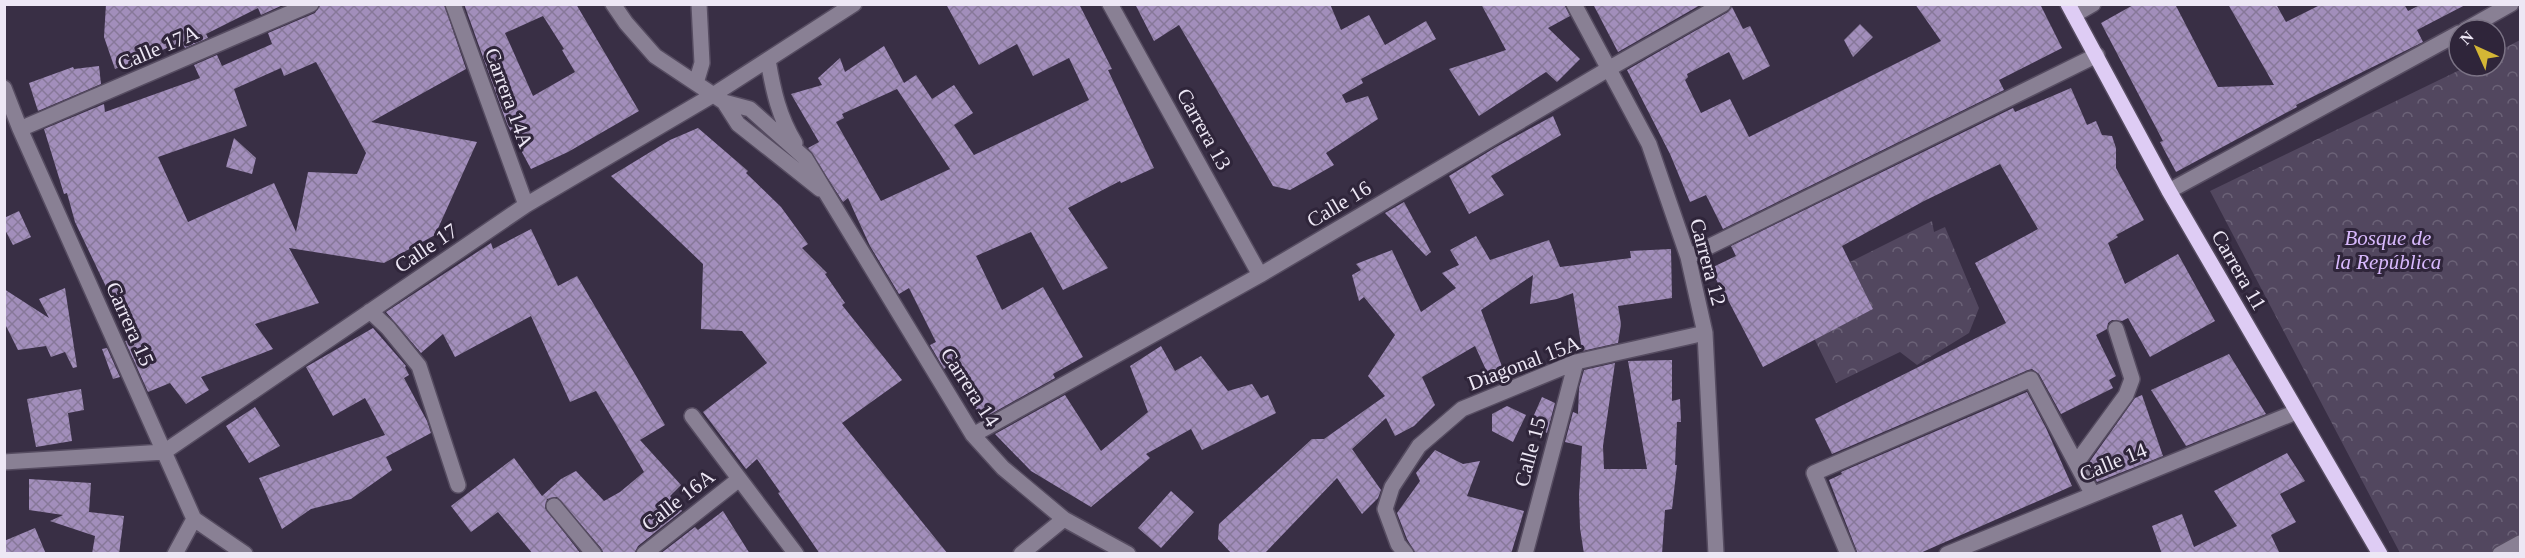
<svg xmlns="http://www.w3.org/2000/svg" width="2525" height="558" viewBox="0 0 2525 558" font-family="Georgia,serif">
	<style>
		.park { fill: url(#park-crowns) }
		.building { fill: url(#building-cross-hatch); fill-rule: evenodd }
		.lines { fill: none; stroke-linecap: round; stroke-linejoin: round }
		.minor-casing { stroke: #564c61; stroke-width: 18 }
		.major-casing { stroke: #564c61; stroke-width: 18 }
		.minor { stroke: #898094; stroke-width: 15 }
		.major { stroke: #deccf4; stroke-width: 15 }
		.labels { text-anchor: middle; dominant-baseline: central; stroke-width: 6; stroke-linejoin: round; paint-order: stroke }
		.street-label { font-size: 21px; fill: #ede7f5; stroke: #2f253a }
		.park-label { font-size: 21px; font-style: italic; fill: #d8b9fd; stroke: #2f253a }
	</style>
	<defs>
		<pattern id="park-crowns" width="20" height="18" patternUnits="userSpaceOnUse" patternTransform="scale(1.5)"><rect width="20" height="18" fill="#52475f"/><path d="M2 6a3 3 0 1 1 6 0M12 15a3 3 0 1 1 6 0" fill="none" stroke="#6b6277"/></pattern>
		<pattern id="building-cross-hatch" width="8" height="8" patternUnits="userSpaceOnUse" patternTransform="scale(1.5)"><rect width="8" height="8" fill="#a28ebb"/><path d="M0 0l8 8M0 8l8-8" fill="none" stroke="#877899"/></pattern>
	</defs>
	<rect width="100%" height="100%" fill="#392f45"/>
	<path class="park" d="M 2520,40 L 2520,553 L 2400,553 L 2210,191 L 2468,66 L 2495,66 L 2495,53 Z
		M 1932,221 L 1934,232 L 1945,227 L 1979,308 L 1969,333 L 1917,365 L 1900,352 L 1836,383 L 1814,338 L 1873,309 L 1850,262 Z"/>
	<path class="building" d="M 106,4 L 285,4 L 261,15 L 258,8 L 206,34 L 208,38 L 185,48 L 182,42 L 115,69 L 104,37 Z
		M 321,4 L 444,4 L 466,69 L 371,122 L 477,142 L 435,235 L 384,263 L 289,248 L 319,303 L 255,324 L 273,349 L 201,377 L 209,390 L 186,404 L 170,383 L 148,392 L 125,341 L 130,340 L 120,316 L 75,222 L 67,193 L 64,194 L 44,129 L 104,104 L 105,112 L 200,78 L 194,65 L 217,55 L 222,66 L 272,44 L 268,33 L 315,13 ZM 316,62 L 366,153 L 357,174 L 308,172 L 296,232 L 274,183 L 188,222 L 158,157 L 247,126 L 234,89 L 281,68 L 284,76 Z
		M 464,4 L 576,4 L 639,111 L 568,152 L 531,169 L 507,124 ZM 543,16 L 564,49 L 562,50 L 575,72 L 533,96 L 505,33 Z
		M 946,4 L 1079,4 L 1112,69 L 1108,70 L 1154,168 L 1121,183 L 1120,181 L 1068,208 L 1108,268 L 1063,290 L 1031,232 L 976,256 L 1002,310 L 1043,287 L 1083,357 L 1053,374 L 1055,378 L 982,419 L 949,366 L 944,369 L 930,345 L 936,342 L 909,288 L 899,294 L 870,246 L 848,198 L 843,202 L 808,148 L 819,142 L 791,94 L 822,85 L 818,78 L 840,58 L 845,72 L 884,46 L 904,83 L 916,75 L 932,99 L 954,85 L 973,113 L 954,125 L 974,155 L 1089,100 L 1069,58 L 1033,76 L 1017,44 L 979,65 ZM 897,89 L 950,169 L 881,201 L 836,122 L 844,118 L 842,114 Z
		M 1135,4 L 1330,4 L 1341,30 L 1369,15 L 1385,45 L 1426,21 L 1436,39 L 1361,79 L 1363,83 L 1342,95 L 1346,103 L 1368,96 L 1378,119 L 1326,153 L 1334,165 L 1290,190 L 1273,186 L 1179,25 L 1154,41 Z
		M 1481,4 L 1564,4 L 1570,16 L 1548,28 L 1580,59 L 1557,82 L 1546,72 L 1479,116 L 1449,69 L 1506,50 Z
		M 1593,4 L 1702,4 L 1618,52 Z
		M 1915,4 L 2040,4 L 2062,48 L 1999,80 L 2004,90 L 1723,229 L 1706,195 L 1690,202 L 1670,154 L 1627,70 L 1728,12 L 1732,7 L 1743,29 L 1750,26 L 1770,66 L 1743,80 L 1729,52 L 1687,74 L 1688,77 L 1685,80 L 1701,113 L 1730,99 L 1749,137 L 1941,41 Z
		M 2135,4 L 2175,4 L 2218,87 L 2274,85 L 2228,4 L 2276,4 L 2286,22 L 2322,4 L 2404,4 L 2408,11 L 2422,4 L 2467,4 L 2417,30 L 2423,42 L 2296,105 L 2297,107 L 2176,172 L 2160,142 L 2163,141 L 2101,23 Z
		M 1860,24 L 1873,37 L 1853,57 L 1844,40 Z
		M 99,66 L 101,84 L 38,111 L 29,83 L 73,67 L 74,69 Z
		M 2071,88 L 2087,125 L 2096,121 L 2102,135 L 2112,136 L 2116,148 L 2116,168 L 2144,220 L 2116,235 L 2118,237 L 2108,243 L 2125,284 L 2178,254 L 2215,321 L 2150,357 L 2128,318 L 2122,321 L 2112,320 L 2108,323 L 2107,329 L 2096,335 L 2116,376 L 2109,380 L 2113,388 L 2061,414 L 2039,374 L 2032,369 L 2028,370 L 1832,454 L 1815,419 L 2006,323 L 1975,263 L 2038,229 L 2000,164 L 1924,201 L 1842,246 L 1873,309 L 1763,367 L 1728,300 L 1726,301 L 1711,268 L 1736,256 L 1731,246 L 2013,108 L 2015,112 Z
		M 1553,116 L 1561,135 L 1491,176 L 1504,195 L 1469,214 L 1449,176 L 1496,147 Z
		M 698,128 L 748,171 L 746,173 L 781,207 L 808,244 L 802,248 L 827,273 L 825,274 L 845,303 L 842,305 L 902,380 L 842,423 L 948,554 L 820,554 L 778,493 L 780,492 L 757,459 L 746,469 L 703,412 L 767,363 L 742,331 L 701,329 L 703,264 L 611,176 L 670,140 Z
		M 234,138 L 256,158 L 252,174 L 226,167 Z
		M 1404,202 L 1431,252 L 1426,256 L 1385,213 Z
		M 19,211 L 31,237 L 13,245 L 4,228 L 4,218 Z
		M 531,229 L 558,286 L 577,276 L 665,425 L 640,440 L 681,485 L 670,496 L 682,511 L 638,546 L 634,554 L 604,554 L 601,548 L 557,497 L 547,499 L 545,508 L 581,554 L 533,554 L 498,512 L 471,532 L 451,506 L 514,458 L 542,496 L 561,479 L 576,471 L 604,501 L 620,492 L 644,472 L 596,391 L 570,402 L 531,316 L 455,357 L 443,334 L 421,353 L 386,312 L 491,243 L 493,249 Z
		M 1476,236 L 1490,260 L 1549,240 L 1560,267 L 1631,258 L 1630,251 L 1671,249 L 1672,298 L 1618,306 L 1621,324 L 1618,343 L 1582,351 L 1573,293 L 1557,299 L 1530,304 L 1533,275 L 1481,310 L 1507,380 L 1493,385 L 1475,346 L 1422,377 L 1435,405 L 1414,426 L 1395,436 L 1386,418 L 1352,449 L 1381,490 L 1378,498 L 1362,514 L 1337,478 L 1264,554 L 1232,554 L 1218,539 L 1219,524 L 1312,439 L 1324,439 L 1385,396 L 1368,376 L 1395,335 L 1364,297 L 1359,301 L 1352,275 L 1361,270 L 1356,264 L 1392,250 L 1421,312 L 1456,288 L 1442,273 L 1459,265 L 1450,250 Z
		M 65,288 L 77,367 L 73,368 L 65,352 L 51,357 L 46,346 L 18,350 L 4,322 L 4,289 L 49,318 L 39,299 Z
		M 373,328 L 406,366 L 405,367 L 409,375 L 404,378 L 427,421 L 431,433 L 386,457 L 392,470 L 351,499 L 311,509 L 282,529 L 259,478 L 385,435 L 365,398 L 333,416 L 306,367 Z
		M 1161,346 L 1175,371 L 1201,356 L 1228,391 L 1252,384 L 1261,398 L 1268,395 L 1276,413 L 1202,450 L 1191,429 L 1146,454 L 1150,458 L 1091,507 L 1031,471 L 995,434 L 1065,395 L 1101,451 L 1148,412 L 1130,366 Z
		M 107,348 L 120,377 L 113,379 L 102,349 Z
		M 2229,354 L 2266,414 L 2186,446 L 2151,390 Z
		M 1672,360 L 1672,401 L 1680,399 L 1681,422 L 1677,422 L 1675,465 L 1677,465 L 1672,509 L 1665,510 L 1662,554 L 1584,554 L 1580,528 L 1579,496 L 1582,446 L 1565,442 L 1573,412 L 1578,414 L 1579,388 L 1584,370 L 1615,363 L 1603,446 L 1604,469 L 1647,469 L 1628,361 Z
		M 81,389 L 84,410 L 68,413 L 72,441 L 36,447 L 27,399 Z
		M 2027,392 L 2046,428 L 2072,486 L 1918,554 L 1858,554 L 1829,480 L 1842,474 L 1841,472 Z
		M 2142,395 L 2163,456 L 2097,482 L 2088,464 L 2135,398 Z
		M 1542,397 L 1555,403 L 1547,433 L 1530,424 Z
		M 1507,406 L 1526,415 L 1513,442 L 1492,431 L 1492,414 Z
		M 255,407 L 280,446 L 249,463 L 226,426 Z
		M 1435,450 L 1463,464 L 1480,461 L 1467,496 L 1524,511 L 1511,554 L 1416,554 L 1407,539 L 1397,513 L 1420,481 L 1416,473 Z
		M 2287,453 L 2305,481 L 2280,494 L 2296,522 L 2271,535 L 2280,554 L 2162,554 L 2152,526 L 2182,514 L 2194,547 L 2237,526 L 2214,491 Z
		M 29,479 L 91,483 L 89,512 L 124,516 L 119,554 L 92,554 L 95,536 L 50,521 L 63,515 L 29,510 Z
		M 1171,491 L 1194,512 L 1161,548 L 1138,528 Z
		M 723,511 L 750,554 L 660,554 L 695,527 L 698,530 Z
		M 35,528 L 46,554 L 4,554 L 4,541 Z"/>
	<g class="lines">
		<g class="minor-casing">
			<path id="minor" d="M 453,4 L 526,205
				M 613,4 L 626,23 L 655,56 L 724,102 L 750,109 L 805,158 L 973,435 L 1003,468 L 1064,519 L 1128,554
				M 1110,4 L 1260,275
				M 1574,4 L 1649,144 L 1688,257 L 1705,333 L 1716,554
				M 2074,15 L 2093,4
				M 2465,30 L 2511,4
				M 768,60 C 773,90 779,117 795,143
				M 696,83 L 702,63 L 699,4
				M 4,88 L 20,129 L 194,519 L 245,554
				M 724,102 L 738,124 L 820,189
				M 20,129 L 311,4
				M 2169,191 L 2459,33
				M 1688,257 L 2097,55
				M 370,311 L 388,328 L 419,366 L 458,485
				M 692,416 L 796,554
				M 973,435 L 1260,275 L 1610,68 L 1723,4
				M 4,462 L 164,452 L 526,205 L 713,95 L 854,4
				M 2077,462 L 2126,395 L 2132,379 L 2116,329
				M 554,506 L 594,554
				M 175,554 L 194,519
				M 644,554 L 738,480
				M 1021,554 L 1064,519
				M 1406,554 L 1398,544 L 1385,509 L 1392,487 L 1419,446 L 1462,409 L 1576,362 L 1705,333
				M 1525,554 L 1576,362
				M 1848,554 L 1814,473 L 2031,379 L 2092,493
				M 1947,554 L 2296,412
				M 2500,554 L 2520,543"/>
		</g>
		<g class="major-casing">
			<path id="major" d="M 2068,4 L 2169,191 L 2380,554"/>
		</g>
		<use href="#minor" class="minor"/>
		<use href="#major" class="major"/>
	</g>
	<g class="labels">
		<g class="street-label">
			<text transform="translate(158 48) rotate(-23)">Calle 17A</text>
			<text transform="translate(509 98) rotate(70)">Carrera 14A</text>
			<text transform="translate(1204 129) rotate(61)">Carrera 13</text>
			<text transform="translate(1339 204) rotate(-31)">Calle 16</text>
			<text transform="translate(426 248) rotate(-34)">Calle 17</text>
			<text transform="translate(1708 262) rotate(75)">Carrera 12</text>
			<text transform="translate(2239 270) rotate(60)">Carrera 11</text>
			<text transform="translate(130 324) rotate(66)">Carrera 15</text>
			<text transform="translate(1524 363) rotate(-21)">Diagonal 15A</text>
			<text transform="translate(970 387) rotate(57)">Carrera 14</text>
			<text transform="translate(1530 452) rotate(-75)">Calle 15</text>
			<text transform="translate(2113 462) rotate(-22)">Calle 14</text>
			<text transform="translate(678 500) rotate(-38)">Calle 16A</text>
		</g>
		<g class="park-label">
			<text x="2388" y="238">Bosque de<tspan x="2388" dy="24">la República</tspan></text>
		</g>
	</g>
	<rect width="2525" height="558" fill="none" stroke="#ede7f5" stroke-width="12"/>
	<g transform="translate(2477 48) rotate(315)"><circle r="28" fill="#2f253a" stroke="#7b7385" stroke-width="1.5"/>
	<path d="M0-4.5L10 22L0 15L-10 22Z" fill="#d4b635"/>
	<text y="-9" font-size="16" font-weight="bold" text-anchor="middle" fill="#ede7f5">N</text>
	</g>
</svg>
